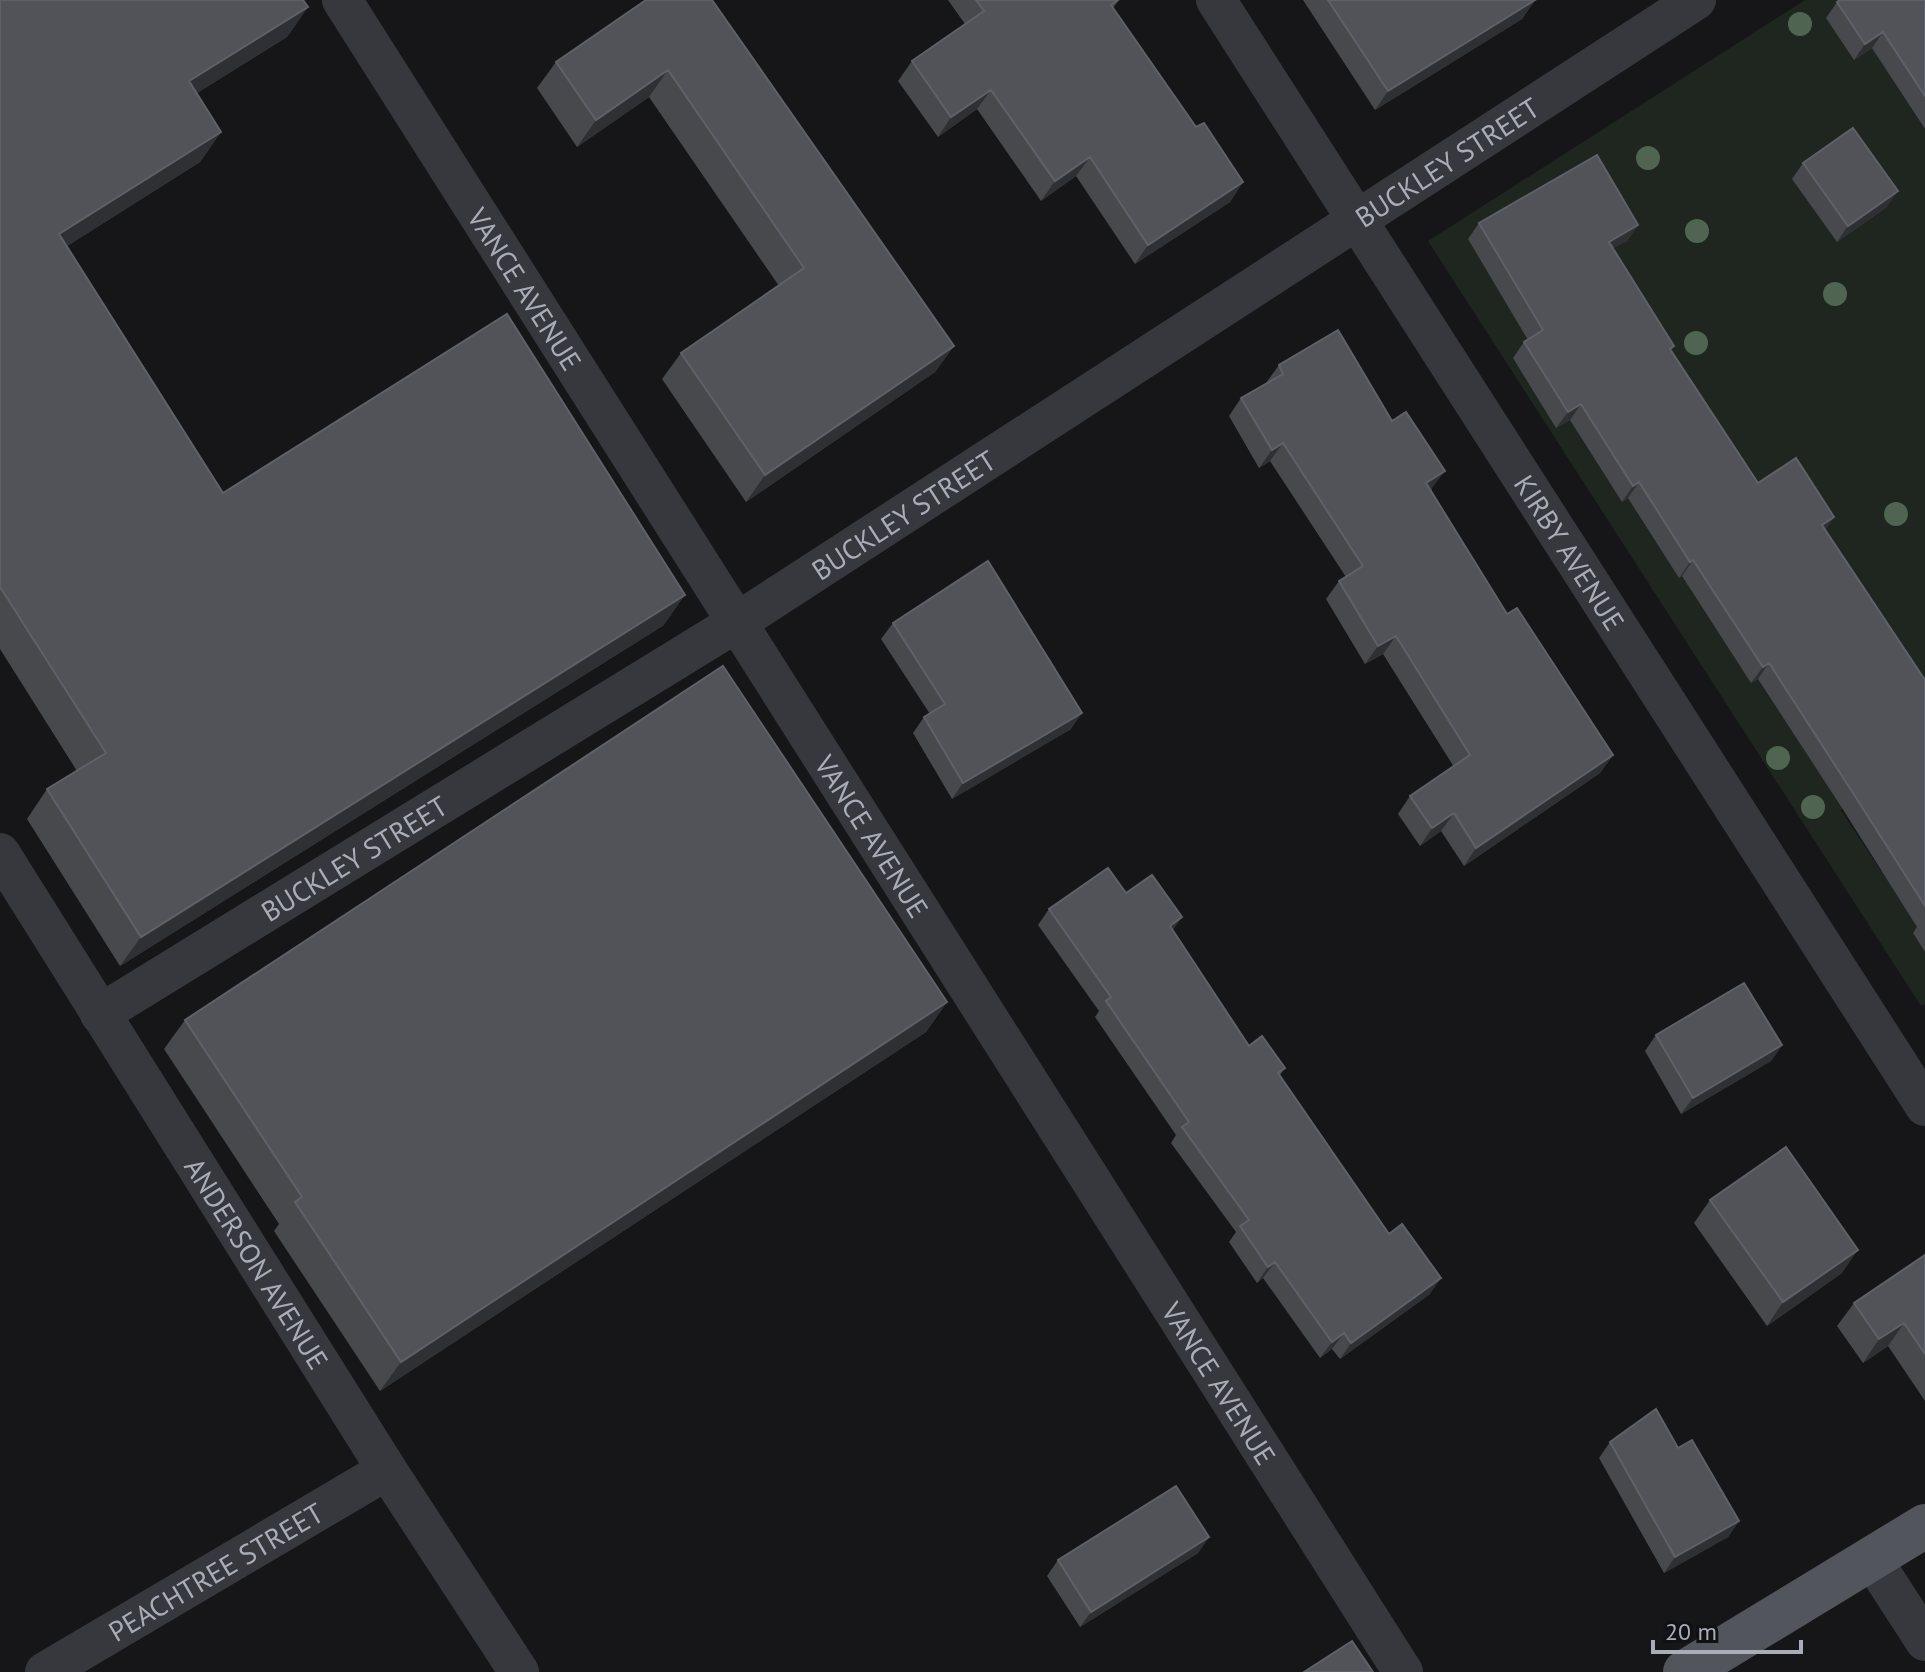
<svg xmlns="http://www.w3.org/2000/svg" width="1925" height="1672" viewBox="0 0 1925 1672" font-family="'PT Sans',sans-serif">
	<style>
		.green { fill: #1e261f }
		.lines { fill: none; stroke-linecap: round; stroke-linejoin: round }
		.street { stroke: #37383d; stroke-width: 40 }
		.primary { stroke: #53555c; stroke-width: 44 }
		.tree { fill: #506452 }
		.wall { fill: #47494d }
		.shaded-wall { fill: #2f3033 }
		.building { fill: #525359; stroke: #5f6168; stroke-width: 2 }
		.labels { text-anchor: middle; dominant-baseline: central; stroke-width: 6; stroke-linejoin: round; paint-order: stroke }
		.street-label { font-size: 28px; fill: #a8adb8; stroke: #111113 }
	</style>
	<rect width="100%" height="100%" fill="#161618"/>
	<path class="green" d="M 1805,0 L 1853,0 L 1896,84 L 1925,129 L 1925,754 L 1841,810 L 1881,871 L 1925,843 L 1920,929 L 1913,933 L 1925,952 L 1925,1004 L 1921,1006 L 1428,241 Z"/>
	<g class="lines">
		<g class="street">
			<path id="s1" d="M 342,0 L 1403,1672"/>
			<path id="s2" d="M 1216,0 L 1925,1106"/>
			<path id="s3" d="M 0,853 L 387,1470 L 519,1672"/>
			<path id="s4" d="M 100,1014 L 739,621 L 1696,0"/>
			<path d="M 1872,1559 L 1925,1641"/>
			<path id="s5" d="M 45,1672 L 387,1470"/>
		</g>
		<path class="primary" d="M 1685,1672 L 1925,1526"/>
	</g>
	<g class="tree">
		<circle cx="1800" cy="24" r="12"/>
		<circle cx="1648" cy="158" r="12"/>
		<circle cx="1697" cy="231" r="12"/>
		<circle cx="1835" cy="294" r="12"/>
		<circle cx="1696" cy="343" r="12"/>
		<circle cx="1896" cy="514" r="12"/>
		<circle cx="1778" cy="758" r="12"/>
		<circle cx="1813" cy="807" r="12"/>
	</g>
	<path class="wall" d="M 0,0 L 308,7 L 287,37 L 197,93 L 221,132 L 200,162 L 67,246 L 223,493 L 664,625 L 120,966 L 27,819 L 47,789 L 77,771 L 0,649 Z
		M 646,0 L 954,346 L 935,372 L 746,502 L 662,379 L 681,353 L 779,286 L 649,97 L 577,147 L 537,88 L 556,62 Z
		M 948,0 L 1119,0 L 1113,8 L 1196,127 L 1243,182 L 1230,202 L 1135,264 L 1076,176 L 1041,201 L 977,109 L 938,137 L 898,81 L 912,61 L 965,24 Z
		M 1303,0 L 1535,0 L 1522,19 L 1375,110 Z
		M 1925,0 L 1925,129 L 1872,48 L 1854,60 L 1826,18 L 1837,2 Z
		M 1803,163 L 1887,207 L 1837,242 L 1792,179 Z
		M 1479,223 L 1638,225 L 1627,241 L 1613,248 L 1671,350 L 1758,483 L 1834,517 L 1825,530 L 1925,680 L 1925,952 L 1913,933 L 1917,927 L 1842,808 L 1758,679 L 1751,683 L 1682,576 L 1679,578 L 1628,498 L 1622,502 L 1570,420 L 1556,428 L 1513,358 L 1524,342 L 1528,340 L 1468,239 Z
		M 1279,365 L 1432,488 L 1431,490 L 1507,614 L 1613,755 L 1600,773 L 1464,866 L 1441,831 L 1420,846 L 1398,814 L 1410,796 L 1454,767 L 1383,654 L 1365,664 L 1326,599 L 1339,581 L 1346,577 L 1270,461 L 1259,468 L 1229,416 L 1241,398 L 1266,383 Z
		M 893,623 L 1071,729 L 952,799 L 913,733 L 924,717 L 930,714 L 881,639 Z
		M 1049,909 L 1173,930 L 1249,1046 L 1285,1068 L 1280,1075 L 1430,1294 L 1340,1359 L 1332,1349 L 1320,1358 L 1263,1278 L 1257,1283 L 1229,1242 L 1236,1232 L 1171,1143 L 1176,1135 L 1095,1017 L 1099,1011 L 1038,925 Z
		M 947,1002 L 926,1032 L 380,1391 L 274,1231 L 279,1224 L 164,1049 L 185,1020 Z
		M 1656,1035 L 1782,1045 L 1771,1061 L 1681,1114 L 1645,1051 Z
		M 1710,1200 L 1842,1273 L 1767,1326 L 1694,1223 Z
		M 1925,1255 L 1925,1401 L 1888,1346 L 1863,1363 L 1837,1326 L 1854,1303 Z
		M 1610,1442 L 1739,1521 L 1728,1537 L 1664,1573 L 1599,1458 Z
		M 1209,1537 L 1198,1553 L 1080,1627 L 1047,1576 L 1058,1560 Z"/>
	<path class="shaded-wall" d="M 1535,0 L 1522,19 L 1375,110 L 1388,91 Z
		M 308,7 L 287,37 L 168,111 L 189,81 Z
		M 1883,32 L 1872,48 L 1854,60 L 1865,44 Z
		M 668,70 L 649,97 L 577,147 L 596,120 Z
		M 991,90 L 977,109 L 938,137 L 951,117 Z
		M 221,132 L 200,162 L 39,264 L 59,234 Z
		M 1090,157 L 1076,176 L 1041,201 L 1055,181 Z
		M 1243,182 L 1230,202 L 1135,264 L 1148,245 Z
		M 1898,191 L 1887,207 L 1837,242 L 1848,226 Z
		M 1638,225 L 1627,241 L 1598,257 L 1609,242 Z
		M 954,346 L 935,372 L 746,502 L 765,475 Z
		M 1581,404 L 1570,420 L 1556,428 L 1568,412 Z
		M 1283,443 L 1270,461 L 1259,468 L 1272,450 Z
		M 1445,471 L 1432,488 L 1414,501 L 1426,483 Z
		M 1639,482 L 1628,498 L 1622,502 L 1633,486 Z
		M 1834,517 L 1823,533 L 1822,525 Z
		M 1693,560 L 1682,576 L 1679,578 L 1690,562 Z
		M 685,595 L 664,625 L 120,966 L 141,937 Z
		M 1396,636 L 1383,654 L 1365,664 L 1378,646 Z
		M 1769,663 L 1758,679 L 1751,683 L 1763,667 Z
		M 1082,713 L 1071,729 L 952,799 L 963,783 Z
		M 1613,755 L 1600,773 L 1464,866 L 1476,848 Z
		M 1454,813 L 1441,831 L 1420,846 L 1432,828 Z
		M 1182,917 L 1171,933 L 1170,926 Z
		M 947,1002 L 926,1032 L 380,1391 L 401,1362 Z
		M 1782,1045 L 1771,1061 L 1681,1114 L 1693,1098 Z
		M 1858,1250 L 1842,1273 L 1767,1326 L 1783,1302 Z
		M 1275,1262 L 1263,1278 L 1257,1283 L 1268,1267 Z
		M 1441,1278 L 1430,1294 L 1340,1359 L 1351,1343 Z
		M 1904,1323 L 1888,1346 L 1863,1363 L 1879,1339 Z
		M 1344,1333 L 1332,1349 L 1320,1358 L 1332,1342 Z
		M 1739,1521 L 1728,1537 L 1664,1573 L 1675,1557 Z
		M 1209,1537 L 1198,1553 L 1080,1627 L 1091,1612 Z"/>
	<path class="building" d="M 0,0 L 303,0 L 308,7 L 189,81 L 221,132 L 59,234 L 223,493 L 507,314 L 685,595 L 141,937 L 47,789 L 106,753 L 0,587 Z
		M 646,0 L 712,0 L 954,346 L 765,475 L 681,353 L 804,268 L 668,70 L 596,120 L 556,62 Z
		M 976,0 L 1118,0 L 1111,5 L 1196,127 L 1204,123 L 1243,182 L 1148,245 L 1090,157 L 1055,181 L 991,90 L 951,117 L 912,61 L 984,11 Z
		M 1328,0 L 1535,0 L 1388,91 Z
		M 1840,0 L 1925,0 L 1925,96 L 1883,32 L 1865,44 L 1837,2 Z
		M 1853,128 L 1898,191 L 1848,226 L 1803,163 Z
		M 1597,155 L 1638,225 L 1609,242 L 1674,346 L 1670,349 L 1758,483 L 1796,458 L 1834,517 L 1822,525 L 1925,680 L 1925,906 L 1853,793 L 1769,663 L 1763,667 L 1693,560 L 1690,562 L 1639,482 L 1633,486 L 1581,404 L 1568,412 L 1524,342 L 1543,330 L 1479,223 Z
		M 1338,330 L 1392,421 L 1406,412 L 1445,471 L 1426,483 L 1507,614 L 1517,608 L 1613,755 L 1476,848 L 1454,813 L 1432,828 L 1410,796 L 1470,755 L 1396,636 L 1378,646 L 1339,581 L 1363,566 L 1283,443 L 1272,450 L 1241,398 L 1283,374 L 1279,365 Z
		M 988,561 L 1082,713 L 963,783 L 924,717 L 945,704 L 893,623 Z
		M 723,666 L 947,1002 L 401,1362 L 295,1202 L 302,1197 L 185,1020 Z
		M 1108,868 L 1126,893 L 1152,875 L 1182,917 L 1170,926 L 1249,1046 L 1262,1036 L 1285,1068 L 1278,1073 L 1389,1234 L 1402,1224 L 1441,1278 L 1351,1343 L 1344,1333 L 1332,1342 L 1275,1262 L 1268,1267 L 1240,1226 L 1249,1220 L 1182,1127 L 1189,1122 L 1106,1001 L 1111,997 L 1049,909 Z
		M 1744,983 L 1782,1045 L 1693,1098 L 1656,1035 Z
		M 1786,1147 L 1858,1250 L 1783,1302 L 1710,1200 Z
		M 1925,1255 L 1925,1354 L 1904,1323 L 1879,1339 L 1854,1303 Z
		M 1656,1409 L 1678,1448 L 1692,1440 L 1739,1521 L 1675,1557 L 1610,1442 Z
		M 1176,1486 L 1209,1537 L 1091,1612 L 1058,1560 Z
		M 1352,1641 L 1373,1672 L 1304,1672 Z"/>
	<g class="labels">
		<g class="street-label">
			<text stroke="none"><textPath href="#s4" startOffset="1594">BUCKLEY STREET</textPath></text>
			<text stroke="none"><textPath href="#s1" startOffset="342">VANCE AVENUE</textPath></text>
			<text stroke="none"><textPath href="#s4" startOffset="946">BUCKLEY STREET</textPath></text>
			<text stroke="none"><textPath href="#s2" startOffset="656">KIRBY AVENUE</textPath></text>
			<text stroke="none"><textPath href="#s1" startOffset="990">VANCE AVENUE</textPath></text>
			<text stroke="none"><textPath href="#s4" startOffset="298">BUCKLEY STREET</textPath></text>
			<text stroke="none"><textPath href="#s3" startOffset="484">ANDERSON AVENUE</textPath></text>
			<text stroke="none"><textPath href="#s1" startOffset="1638">VANCE AVENUE</textPath></text>
			<text stroke="none"><textPath href="#s5" startOffset="198">PEACHTREE STREET</textPath></text>
		</g>
	</g>
	<path d="M1653 1640v12h148v-12" fill="none" stroke="#a8adb8" stroke-width="4"/>
	<text x="1665" y="1640" font-size="24" fill="#a8adb8" stroke="#111113" stroke-width="6" paint-order="stroke">20 m</text>
</svg>
